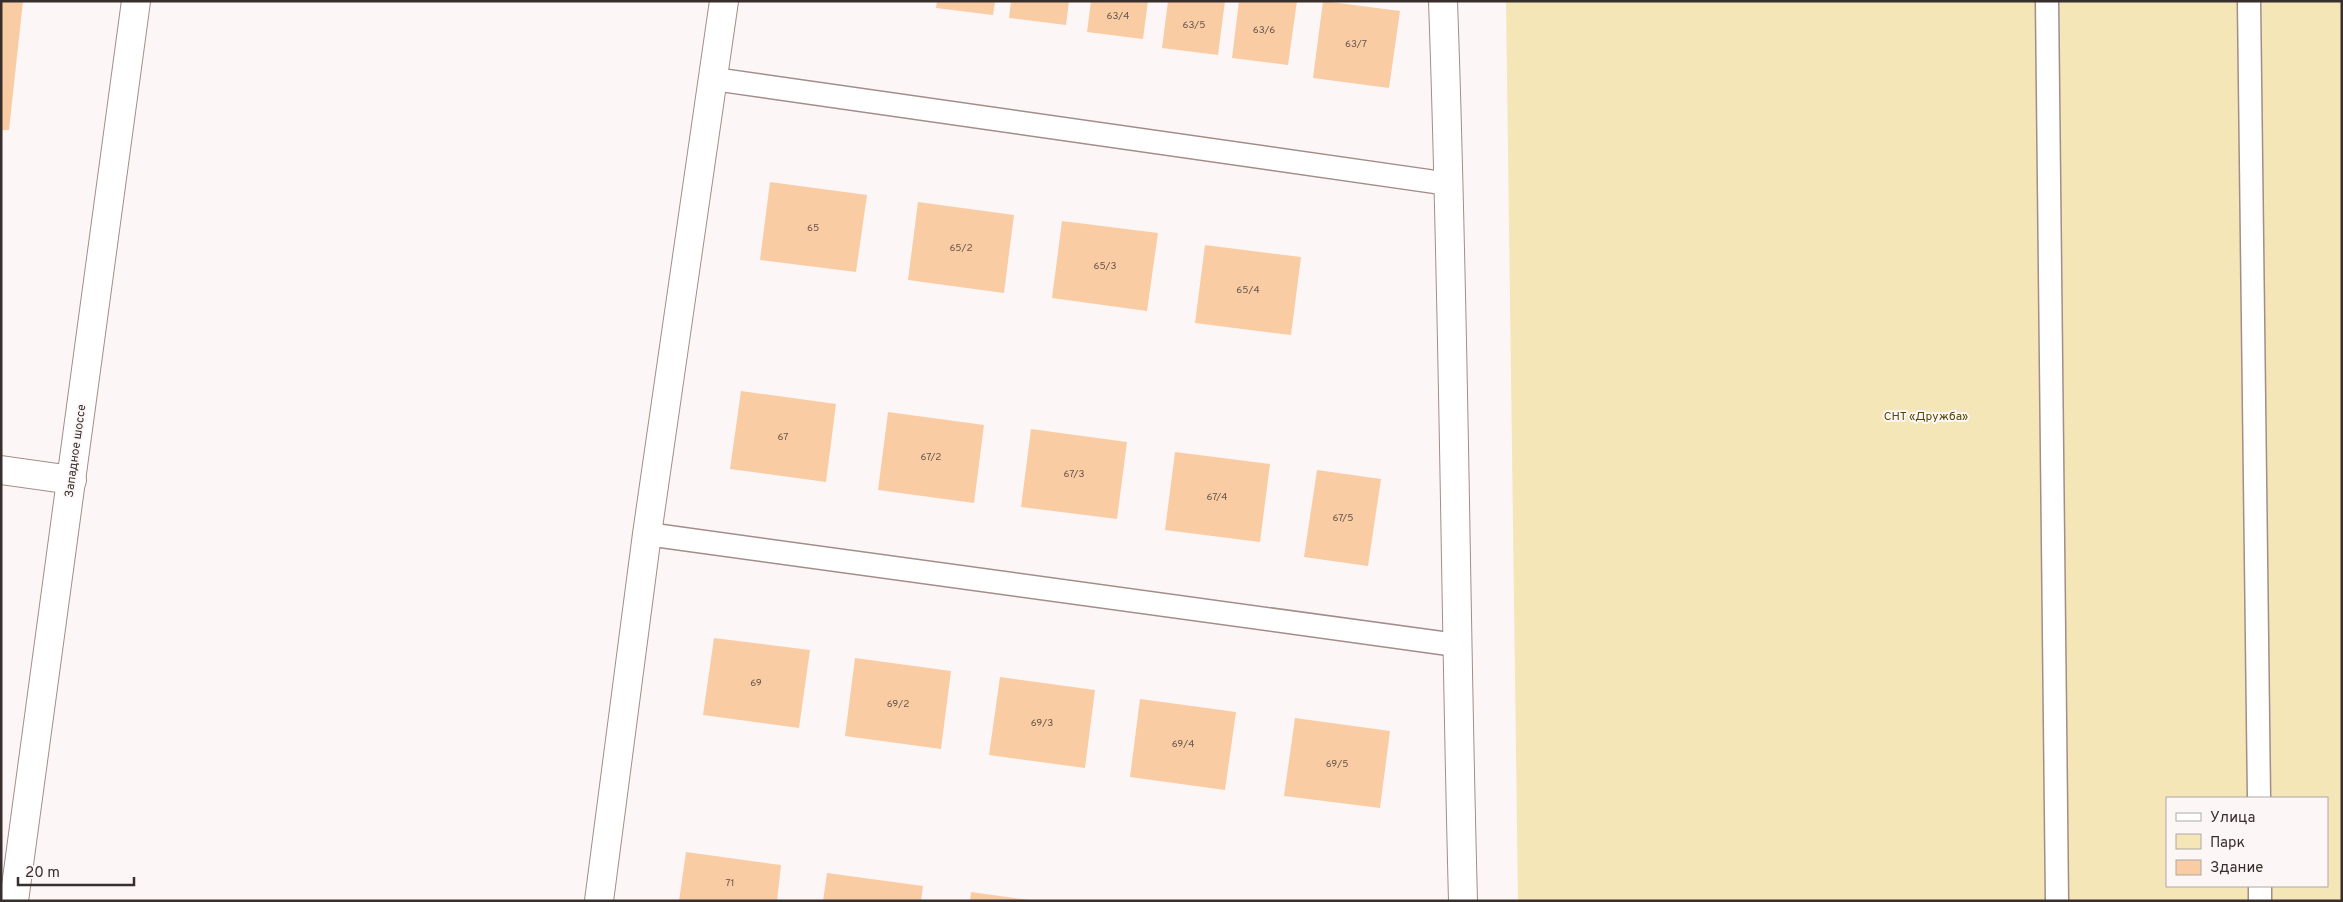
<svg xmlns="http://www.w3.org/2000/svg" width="2343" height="902" viewBox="0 0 2343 902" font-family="Overpass,sans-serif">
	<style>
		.green { fill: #f4e6b6; fill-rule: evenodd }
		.building { fill: #f9cca4 }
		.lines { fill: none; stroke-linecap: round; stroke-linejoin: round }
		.service-casing { stroke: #a38d88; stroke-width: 25 }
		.minor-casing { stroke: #a38d88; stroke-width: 30 }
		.secondary-casing { stroke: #a38d88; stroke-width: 30 }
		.service { stroke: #fff; stroke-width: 22 }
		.minor { stroke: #fff; stroke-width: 28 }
		.secondary { stroke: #fff; stroke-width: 28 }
		.labels { text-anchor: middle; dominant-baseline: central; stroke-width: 4; stroke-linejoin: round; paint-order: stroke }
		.number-label { font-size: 10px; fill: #68564b }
		.park-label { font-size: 12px; fill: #564600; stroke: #fcf7f6 }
		.street-label { font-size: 12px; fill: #382f2d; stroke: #fcf7f6 }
	</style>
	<rect width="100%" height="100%" fill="#fcf7f6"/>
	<path class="green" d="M 1506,1 L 2342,1 L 2342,901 L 1518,901 ZM 2167,798 L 2327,798 L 2327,886 L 2167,886 Z"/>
	<path class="building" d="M 1,1 L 23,1 L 9,130 L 1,130 Z
		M 937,1 L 995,1 L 993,15 L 936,8 Z
		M 1011,1 L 1069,1 L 1066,25 L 1009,18 Z
		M 1091,1 L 1148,1 L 1143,39 L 1087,32 Z
		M 1168,1 L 1225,1 L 1218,55 L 1162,48 Z
		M 1239,1 L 1297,1 L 1288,65 L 1232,58 Z
		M 1323,1 L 1400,11 L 1389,88 L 1313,78 Z
		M 770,182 L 867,195 L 856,272 L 760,260 Z
		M 918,202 L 1014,215 L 1004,293 L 908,280 Z
		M 1062,221 L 1158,233 L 1147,311 L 1052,298 Z
		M 1205,245 L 1301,257 L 1291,335 L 1195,323 Z
		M 741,391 L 836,404 L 826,482 L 730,469 Z
		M 888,412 L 984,425 L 974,503 L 878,490 Z
		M 1031,429 L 1127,442 L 1117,519 L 1021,507 Z
		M 1175,452 L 1270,464 L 1260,542 L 1165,530 Z
		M 1317,470 L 1381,479 L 1368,566 L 1304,557 Z
		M 714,638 L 810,650 L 799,728 L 703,715 Z
		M 855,658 L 951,671 L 941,749 L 845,736 Z
		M 1000,677 L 1095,690 L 1085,768 L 989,755 Z
		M 1140,699 L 1236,712 L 1225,790 L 1130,777 Z
		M 1295,718 L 1390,731 L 1380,808 L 1284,796 Z
		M 686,852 L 781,865 L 777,901 L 679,901 Z
		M 827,873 L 923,886 L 921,901 L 823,901 Z
		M 971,892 L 1029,900 L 1029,901 L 970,901 Z"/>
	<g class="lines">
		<g class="service-casing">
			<path id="service" d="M 2047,1 L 2057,901
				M 2249,1 L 2259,798
				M 714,79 L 1449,184
				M 647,534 L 1456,645
				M 2260,886 L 2260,901"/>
		</g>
		<g class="minor-casing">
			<path id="minor" d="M 1443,1 C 1454,301 1455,601 1463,901
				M 1,470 L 72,480
				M 599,901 L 647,534 L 724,1"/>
		</g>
		<g class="secondary-casing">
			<path id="secondary" d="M 14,901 L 136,1"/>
		</g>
		<use href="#service" class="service"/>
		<use href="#minor" class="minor"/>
		<use href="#secondary" class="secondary"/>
	</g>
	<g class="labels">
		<g class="number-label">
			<text x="1118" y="16">63/4</text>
			<text x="1194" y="25">63/5</text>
			<text x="1264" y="30">63/6</text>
			<text x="1356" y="44">63/7</text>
			<text x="813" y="228">65</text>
			<text x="961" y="248">65/2</text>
			<text x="1105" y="266">65/3</text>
			<text x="1248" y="290">65/4</text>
			<text x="783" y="437">67</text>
			<text x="931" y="457">67/2</text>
			<text x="1074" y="474">67/3</text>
			<text x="1217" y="497">67/4</text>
			<text x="1343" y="518">67/5</text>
			<text x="756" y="683">69</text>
			<text x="898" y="704">69/2</text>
			<text x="1042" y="723">69/3</text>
			<text x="1183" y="744">69/4</text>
			<text x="1337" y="764">69/5</text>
			<text x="730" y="883">71</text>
		</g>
		<g class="park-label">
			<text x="1926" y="417">СНТ «Дружба»</text>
		</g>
		<g class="street-label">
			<text transform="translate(76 451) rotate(-82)">Западное шоссе</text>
		</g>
	</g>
	<rect width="2343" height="902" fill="none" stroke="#382f2d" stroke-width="5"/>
	<rect x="2166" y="797" width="162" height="90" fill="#fcf7f6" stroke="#aea7a6"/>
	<rect x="2176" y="813" width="25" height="8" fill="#ffffff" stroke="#aea7a6"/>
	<text x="2210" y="822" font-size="15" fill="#382f2d">Улица</text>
	<rect x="2176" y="834" width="25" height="15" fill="#f4e6b6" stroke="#aea7a6"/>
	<text x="2210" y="847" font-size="15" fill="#382f2d">Парк</text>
	<rect x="2176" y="860" width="25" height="15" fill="#f9cca4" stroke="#aea7a6"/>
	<text x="2210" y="872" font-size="15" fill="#382f2d">Здание</text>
	<path d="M18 877v8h116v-8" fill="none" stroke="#382f2d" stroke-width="2.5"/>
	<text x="25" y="877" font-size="15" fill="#382f2d" stroke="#fcf7f6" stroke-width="4" paint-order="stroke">20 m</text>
</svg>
